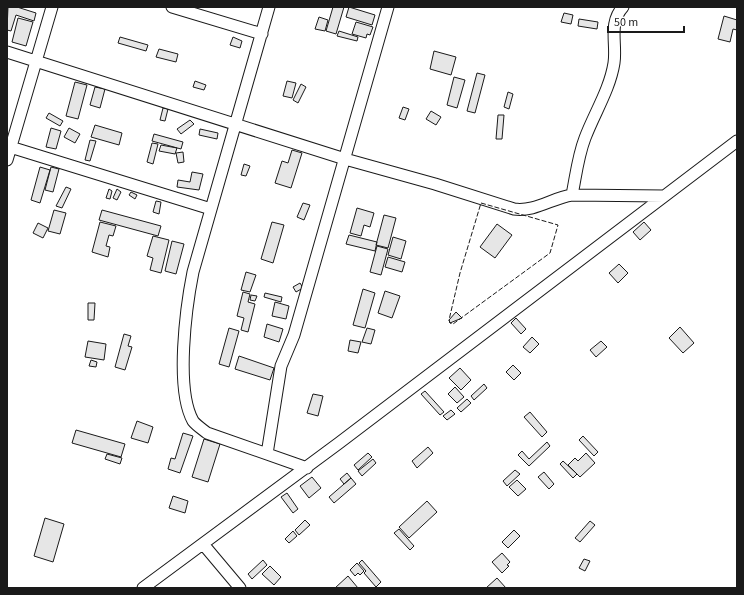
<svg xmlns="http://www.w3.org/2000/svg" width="744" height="595" viewBox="0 0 744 595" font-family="'Source Sans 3',sans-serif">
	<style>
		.building { fill: #e6e6e6; stroke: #1a1a1a }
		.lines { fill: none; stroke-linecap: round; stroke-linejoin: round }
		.minor-casing { stroke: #1a1a1a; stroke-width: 13 }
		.minor { stroke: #fff; stroke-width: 11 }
		.fence { stroke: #1a1a1a; stroke-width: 1; stroke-dasharray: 5 2; stroke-linecap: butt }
	</style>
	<rect width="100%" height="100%" fill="#fff"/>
	<path class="building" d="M 8,7 L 17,7 L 36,13 L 34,21 L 16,15 L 11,31 L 7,30 Z
		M 333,7 L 344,7 L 336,34 L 326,31 Z
		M 349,7 L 375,15 L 372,25 L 346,17 Z
		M 564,13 L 573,15 L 571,24 L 561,22 Z
		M 724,16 L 737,20 L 737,30 L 733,29 L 730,42 L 718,39 Z
		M 319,17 L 328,20 L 325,31 L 315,29 Z
		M 18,18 L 33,22 L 26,46 L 12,42 Z
		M 579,19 L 598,22 L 597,29 L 578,26 Z
		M 356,22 L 373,27 L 370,35 L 367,34 L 366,38 L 352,34 Z
		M 339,31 L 358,37 L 357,41 L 337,36 Z
		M 120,37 L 148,45 L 146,51 L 118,43 Z
		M 233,37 L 242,41 L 240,48 L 230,45 Z
		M 159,49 L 178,54 L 176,62 L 156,57 Z
		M 434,51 L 456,57 L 451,75 L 430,69 Z
		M 477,73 L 485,75 L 475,113 L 467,111 Z
		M 454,77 L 465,80 L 457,108 L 447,105 Z
		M 195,81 L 206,85 L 204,90 L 193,87 Z
		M 287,81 L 296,83 L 292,98 L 283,96 Z
		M 75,82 L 87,85 L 78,119 L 66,116 Z
		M 301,84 L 306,87 L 298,103 L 293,100 Z
		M 95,87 L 105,89 L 100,108 L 90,105 Z
		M 508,92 L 513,94 L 509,109 L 504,107 Z
		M 403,107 L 409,109 L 405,120 L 399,118 Z
		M 163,108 L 168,109 L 165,121 L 160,120 Z
		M 431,111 L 441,117 L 436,125 L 426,119 Z
		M 49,113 L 63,121 L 60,126 L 46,118 Z
		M 498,115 L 504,115 L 502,139 L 496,139 Z
		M 190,120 L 194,124 L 181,134 L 177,129 Z
		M 95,125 L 122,133 L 119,145 L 91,137 Z
		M 51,128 L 61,131 L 56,149 L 46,147 Z
		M 69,128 L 80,134 L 75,143 L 64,137 Z
		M 200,129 L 218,133 L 217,139 L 199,135 Z
		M 154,134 L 183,142 L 181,149 L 152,141 Z
		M 90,140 L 96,141 L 90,161 L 85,160 Z
		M 152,143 L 158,144 L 153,164 L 147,162 Z
		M 161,145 L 177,148 L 175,154 L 159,151 Z
		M 292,150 L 302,153 L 291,188 L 275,183 L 282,161 L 288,163 Z
		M 183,152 L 184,162 L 178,163 L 176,153 Z
		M 244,164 L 250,166 L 246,176 L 241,175 Z
		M 40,167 L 50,170 L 40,203 L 31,200 Z
		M 51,167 L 59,169 L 53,192 L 45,190 Z
		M 192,172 L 203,174 L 199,190 L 177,187 L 178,180 L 190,182 Z
		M 66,187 L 71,189 L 62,208 L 56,206 Z
		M 109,189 L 112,191 L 110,199 L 106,198 Z
		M 117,189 L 121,192 L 117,200 L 113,198 Z
		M 131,192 L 137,195 L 135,199 L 129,195 Z
		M 156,201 L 161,202 L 159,214 L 153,212 Z
		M 303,203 L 310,205 L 304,220 L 297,217 Z
		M 357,208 L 374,213 L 370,227 L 364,225 L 361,236 L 350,233 Z
		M 54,210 L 66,213 L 60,234 L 48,231 Z
		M 102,210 L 161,226 L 158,236 L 99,220 Z
		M 384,215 L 396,218 L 388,248 L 376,245 Z
		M 100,222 L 116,226 L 113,236 L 109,235 L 106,246 L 110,247 L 108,257 L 92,252 Z
		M 272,222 L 284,225 L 273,263 L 261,259 Z
		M 644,222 L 651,230 L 640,240 L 633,232 Z
		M 38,223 L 48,228 L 43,238 L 33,233 Z
		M 497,224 L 512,235 L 495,258 L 480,247 Z
		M 349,235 L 377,242 L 375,251 L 346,244 Z
		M 153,236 L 169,240 L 161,273 L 150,270 L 153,258 L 147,256 Z
		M 393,237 L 406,241 L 401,259 L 388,255 Z
		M 172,241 L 184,244 L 176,274 L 165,271 Z
		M 377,246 L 388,249 L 381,275 L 370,272 Z
		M 388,257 L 405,262 L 402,272 L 385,267 Z
		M 619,264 L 628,273 L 618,283 L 609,273 Z
		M 246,272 L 256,275 L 250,292 L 241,290 Z
		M 300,283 L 303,288 L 296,292 L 293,287 Z
		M 363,289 L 375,293 L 365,328 L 353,325 Z
		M 385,291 L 400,296 L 392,318 L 378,313 Z
		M 243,292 L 250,294 L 248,302 L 255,304 L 248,332 L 241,330 L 244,318 L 237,316 Z
		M 265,293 L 282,297 L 281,302 L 264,297 Z
		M 251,295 L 257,296 L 255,301 L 250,300 Z
		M 275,302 L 289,306 L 286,319 L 272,316 Z
		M 88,303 L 95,303 L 94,320 L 88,320 Z
		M 456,312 L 462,318 L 450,323 L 449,320 Z
		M 516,318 L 526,329 L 521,334 L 511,323 Z
		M 267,324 L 283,329 L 279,342 L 264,337 Z
		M 680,327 L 694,343 L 683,353 L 669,338 Z
		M 229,328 L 239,331 L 229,367 L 219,364 Z
		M 367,328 L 375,330 L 371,344 L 362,342 Z
		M 124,334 L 131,336 L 128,346 L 132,347 L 125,370 L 115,367 Z
		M 532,337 L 539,344 L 530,353 L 523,347 Z
		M 350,340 L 361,342 L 358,353 L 348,351 Z
		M 88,341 L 106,344 L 104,360 L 85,357 Z
		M 601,341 L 607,347 L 596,357 L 590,350 Z
		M 239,356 L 274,368 L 270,380 L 235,369 Z
		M 91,360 L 97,362 L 96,367 L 89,366 Z
		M 513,365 L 521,373 L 514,380 L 506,372 Z
		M 460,368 L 471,380 L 461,390 L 449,378 Z
		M 484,384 L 487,388 L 474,400 L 471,396 Z
		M 455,387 L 464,397 L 457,403 L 448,394 Z
		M 425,391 L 444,412 L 440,415 L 421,394 Z
		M 313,394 L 323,396 L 318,416 L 307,413 Z
		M 467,399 L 471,403 L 461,412 L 457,408 Z
		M 451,410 L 455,414 L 447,420 L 443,416 Z
		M 530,412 L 547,432 L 542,437 L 524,417 Z
		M 137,421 L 153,427 L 148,443 L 131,438 Z
		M 76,430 L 125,444 L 121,457 L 72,443 Z
		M 183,433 L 193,436 L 180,473 L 168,469 L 171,458 L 175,459 Z
		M 583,436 L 598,452 L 594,456 L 579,440 Z
		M 204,439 L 220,444 L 208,482 L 192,477 Z
		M 547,442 L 550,446 L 529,466 L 518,455 L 522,451 L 529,459 Z
		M 428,447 L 433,453 L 417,468 L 412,461 Z
		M 368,453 L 372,457 L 358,470 L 354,465 Z
		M 586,453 L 595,463 L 580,477 L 568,465 L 575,458 L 578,461 Z
		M 107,454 L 122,458 L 120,464 L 105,459 Z
		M 373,459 L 376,463 L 362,476 L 358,471 Z
		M 563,461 L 577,474 L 573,478 L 560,464 Z
		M 515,470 L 520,474 L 507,486 L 503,481 Z
		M 544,472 L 554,484 L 549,489 L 538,477 Z
		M 347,473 L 351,478 L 344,484 L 340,479 Z
		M 312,477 L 321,488 L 309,498 L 300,486 Z
		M 351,478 L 356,484 L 334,503 L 329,497 Z
		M 517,480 L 526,489 L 518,496 L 509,487 Z
		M 287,493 L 298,509 L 293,513 L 281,497 Z
		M 173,496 L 188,501 L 185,513 L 169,508 Z
		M 427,501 L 437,512 L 409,538 L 399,527 Z
		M 45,518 L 64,524 L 53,562 L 34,556 Z
		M 305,520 L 310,525 L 299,535 L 295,530 Z
		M 590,521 L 595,525 L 580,542 L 575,538 Z
		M 399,529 L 414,546 L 410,550 L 394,533 Z
		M 514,530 L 520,536 L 508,548 L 502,542 Z
		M 293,531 L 297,536 L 289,543 L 285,539 Z
		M 502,553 L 510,562 L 507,565 L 509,566 L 502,573 L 492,562 Z
		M 584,559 L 590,561 L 585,571 L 579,568 Z
		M 263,560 L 267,565 L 252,579 L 248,574 Z
		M 362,560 L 381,582 L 376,587 L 364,573 L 366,571 L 359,563 Z
		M 357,563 L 364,571 L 360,575 L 358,573 L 355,576 L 350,570 Z
		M 270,566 L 281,577 L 274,585 L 262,574 Z
		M 348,576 L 358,588 L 335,588 Z
		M 497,578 L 506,588 L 486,588 Z"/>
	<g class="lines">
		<g class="minor-casing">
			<path id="minor" d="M 172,7 L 262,34
				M 269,7 L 193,272 C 186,307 175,389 193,421 C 196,425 202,429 207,433 L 307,468
				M 7,52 L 345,159 L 435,184 L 514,209 C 535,212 552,198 572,195 L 664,196
				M 7,146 L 211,209
				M 7,160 L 52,7
				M 572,195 C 576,175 578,156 585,138 C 594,114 610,89 614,63 C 617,44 608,23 623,7
				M 267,454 L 281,366 L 294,335 L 388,7
				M 203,544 L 240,588
				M 143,588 L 339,443 L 737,141"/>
		</g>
		<use href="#minor" class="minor"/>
		<path class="fence" d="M 481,203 L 558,225 L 550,253 L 453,324 L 450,323 L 449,320 L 460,273 Z"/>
	</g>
	<rect width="744" height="595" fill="none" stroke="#1a1a1a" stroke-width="16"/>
	<path d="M608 26v6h76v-6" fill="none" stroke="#1a1a1a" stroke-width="2"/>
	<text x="614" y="26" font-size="12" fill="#1a1a1a" stroke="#ffffff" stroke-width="3" paint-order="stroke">50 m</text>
</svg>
